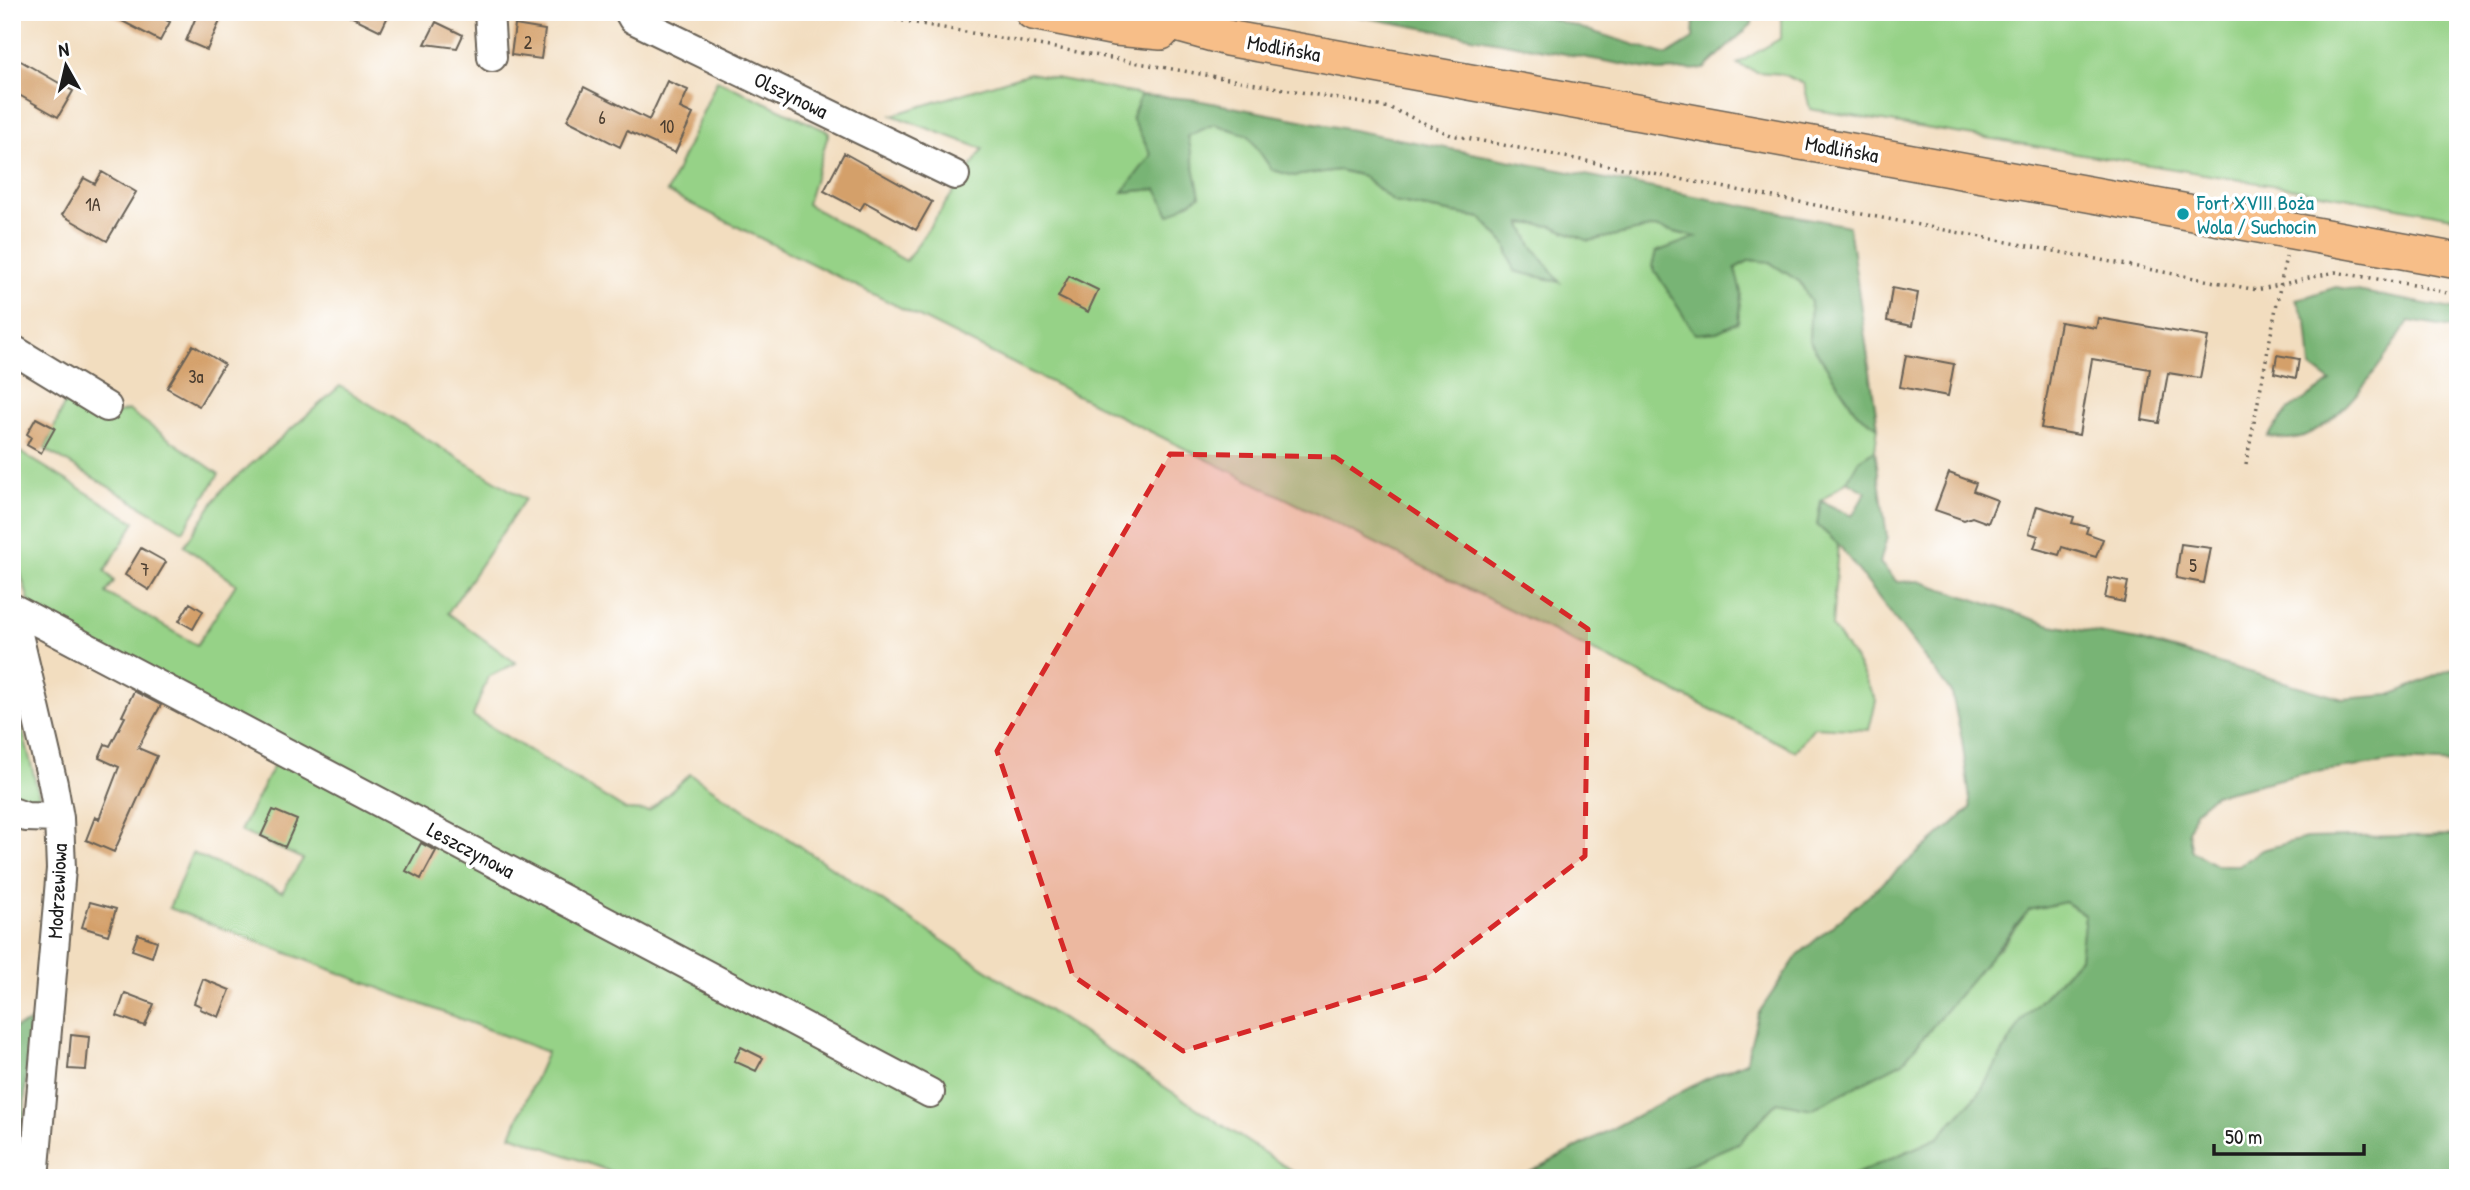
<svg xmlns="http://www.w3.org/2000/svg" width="2470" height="1190" viewBox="0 0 2470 1190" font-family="'Patrick Hand',sans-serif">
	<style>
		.green { fill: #96d287; stroke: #597752; stroke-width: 2 }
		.forest { fill: #78b474; stroke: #4a6848; stroke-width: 2 }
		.building { fill: #d4a06a }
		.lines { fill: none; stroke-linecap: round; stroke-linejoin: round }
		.minor-casing { stroke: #676055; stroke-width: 32 }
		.major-casing { stroke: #676055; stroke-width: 38 }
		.path { stroke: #676055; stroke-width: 3.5; stroke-dasharray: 2 5; stroke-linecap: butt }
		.minor { stroke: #fff; stroke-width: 28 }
		.major { stroke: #f7be88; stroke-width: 35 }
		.marked { fill: #d62828; fill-opacity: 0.2; stroke: #d62828; stroke-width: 5; stroke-dasharray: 14 9; stroke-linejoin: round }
		.culture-dot { fill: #0f9aa8; stroke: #fff; stroke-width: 2.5 }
		.labels { text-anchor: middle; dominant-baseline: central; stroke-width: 7; stroke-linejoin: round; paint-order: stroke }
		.number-label { font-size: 18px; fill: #4a3d30 }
		.street-label { font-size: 21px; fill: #1c1c1c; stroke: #fff }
		.culture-label { font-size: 21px; fill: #0d838f; stroke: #fff; text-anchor: start }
	</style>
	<rect width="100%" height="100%" fill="#fff"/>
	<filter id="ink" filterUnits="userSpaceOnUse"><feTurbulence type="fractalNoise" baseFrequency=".0143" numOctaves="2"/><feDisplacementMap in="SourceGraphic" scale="14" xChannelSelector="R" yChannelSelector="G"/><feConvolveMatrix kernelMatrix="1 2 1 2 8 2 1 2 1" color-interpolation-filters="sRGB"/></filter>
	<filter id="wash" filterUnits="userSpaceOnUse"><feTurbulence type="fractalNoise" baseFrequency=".00686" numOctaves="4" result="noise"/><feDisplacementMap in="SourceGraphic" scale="28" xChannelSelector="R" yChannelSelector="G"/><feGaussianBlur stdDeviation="1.57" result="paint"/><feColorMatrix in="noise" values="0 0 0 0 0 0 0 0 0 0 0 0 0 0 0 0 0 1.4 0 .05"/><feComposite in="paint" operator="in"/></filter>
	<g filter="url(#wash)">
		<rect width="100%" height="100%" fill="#f2ddbf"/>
		<path class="green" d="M 1781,12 L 2458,12 L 2458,218 L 2350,198 L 1810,109 L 1804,84 L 1782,74 L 1757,72 L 1737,64 L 1781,38 Z
			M 1030,73 L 1141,95 L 1132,118 L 1151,155 L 1124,192 L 1157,189 L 1188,136 L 1214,124 L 1248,135 L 1272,170 L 1294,176 L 1339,170 L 1362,176 L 1394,202 L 1481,218 L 1506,245 L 1514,271 L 1559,281 L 1531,244 L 1521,223 L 1552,226 L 1589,241 L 1654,227 L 1698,238 L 1656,252 L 1741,293 L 1735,268 L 1750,260 L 1769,262 L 1800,282 L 1811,302 L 1809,340 L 1857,413 L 1878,427 L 1875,450 L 1859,460 L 1847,481 L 1821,501 L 1817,525 L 1838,544 L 1832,627 L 1857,663 L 1876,701 L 1869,730 L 1814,727 L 1795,751 L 667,192 L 717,80 L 829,132 L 807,204 L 906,261 L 983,149 L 892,115 Z
			M 340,386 L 525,499 L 448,613 L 516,663 L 488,677 L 473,716 L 626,810 L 649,811 L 690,774 L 1295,1173 L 1293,1178 L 628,1178 L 511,1135 L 547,1052 L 169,908 L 192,853 L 282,892 L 303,859 L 240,831 L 280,753 L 34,617 L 12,545 L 12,447 L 135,522 L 105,571 L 114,581 L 106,593 L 197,645 L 236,584 L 184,546 L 222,490 Z
			M 68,395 L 107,417 L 128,410 L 219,474 L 183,531 L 45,449 Z
			M 12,687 L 41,804 L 12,805 Z
			M 2065,902 L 2085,915 L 2080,958 L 2022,1020 L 1980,1092 L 1938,1138 L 1847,1178 L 1658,1178 L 1740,1142 L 1777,1102 L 2000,948 L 2029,910 Z"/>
		<path class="forest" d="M 1334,12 L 1530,12 L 1667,55 L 1693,39 L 1694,20 L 1708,12 L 1753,12 L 1752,24 L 1704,69 L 1659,71 Z
			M 1141,95 L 1191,99 L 1849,226 L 1878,427 L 1857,413 L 1809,340 L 1811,302 L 1800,282 L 1769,262 L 1750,260 L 1735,268 L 1741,293 L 1738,322 L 1717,332 L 1695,334 L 1652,266 L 1656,252 L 1696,237 L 1654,227 L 1589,241 L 1552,226 L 1521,223 L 1531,244 L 1560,282 L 1514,271 L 1506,245 L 1481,218 L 1394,202 L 1363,176 L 1339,170 L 1294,176 L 1272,170 L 1248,135 L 1214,124 L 1188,136 L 1200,196 L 1169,215 L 1157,189 L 1123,192 L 1151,155 L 1132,118 Z
			M 2336,287 L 2458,310 L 2458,329 L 2409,321 C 2387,356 2335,437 2289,439 C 2283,439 2275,437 2268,436 L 2288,410 L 2331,382 L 2311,367 L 2307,322 L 2296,300 Z
			M 1875,450 L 1887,537 L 1880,563 L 1897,582 L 1919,581 L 2051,625 L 2139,640 L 2343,699 L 2391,695 L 2458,666 L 2458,764 L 2398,761 L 2301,774 L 2214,795 L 2195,811 L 2188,831 L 2192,851 L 2216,865 L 2239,865 L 2262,850 L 2306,838 L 2458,835 L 2458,1178 L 1847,1178 L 1938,1138 L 1980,1092 L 2022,1020 L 2080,958 L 2085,915 L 2065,902 L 2029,910 L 1903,1062 L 1812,1109 L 1777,1102 L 1740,1142 L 1658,1178 L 1519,1178 L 1704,1080 L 1746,1062 L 1758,1014 L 1798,955 L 1971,808 L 1962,740 L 1952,694 L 1838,544 L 1817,525 L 1821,501 L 1852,516 L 1866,492 L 1847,481 L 1859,460 Z
			M 30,1022 L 20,1178 L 12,1178 L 12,1029 Z"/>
		<g id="blocks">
			<path class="building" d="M 105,12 L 151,12 L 170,22 L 160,41 Z
				M 198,12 L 224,12 L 207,50 L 186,41 Z
				M 342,12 L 390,12 L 381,31 Z
				M 436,22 L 463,35 L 457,48 L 425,44 Z
				M 515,25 L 545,30 L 541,59 L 511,55 Z
				M 12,56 L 73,91 L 58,117 L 12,91 Z
				M 667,81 L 688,90 L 680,108 L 693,114 L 675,153 L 627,131 L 620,147 L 567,120 L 584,87 L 649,120 Z
				M 844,153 L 932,202 L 916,230 L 865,202 L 860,210 L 824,191 Z
				M 102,172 L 136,192 L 107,241 L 62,215 L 84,178 L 95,184 Z
				M 1069,276 L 1098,290 L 1088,312 L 1058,297 Z
				M 1892,288 L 1918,293 L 1912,326 L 1887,321 Z
				M 2098,318 L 2208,337 L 2200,378 L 2168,373 L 2159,423 L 2142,420 L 2150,369 L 2092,359 L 2079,435 L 2041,428 L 2060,322 L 2096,328 Z
				M 193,345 L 224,364 L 199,406 L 167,388 Z
				M 1906,355 L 1954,364 L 1948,396 L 1900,387 Z
				M 2277,355 L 2299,359 L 2296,378 L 2274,373 Z
				M 36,418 L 55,428 L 41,453 L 27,445 L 31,437 L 27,434 Z
				M 1949,473 L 1976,483 L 1973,491 L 1997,500 L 1988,523 L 1972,517 L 1964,520 L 1935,510 Z
				M 2037,506 L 2074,517 L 2072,523 L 2088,527 L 2086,533 L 2103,539 L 2096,557 L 2062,547 L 2059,555 L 2034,548 L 2038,536 L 2029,533 Z
				M 2181,544 L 2211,548 L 2204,583 L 2176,578 Z
				M 141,548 L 166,562 L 149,590 L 125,575 Z
				M 2109,578 L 2128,582 L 2124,602 L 2105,598 Z
				M 190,603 L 203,611 L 193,629 L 179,621 Z
				M 134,691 L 161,705 L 138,748 L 157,756 L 114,852 L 86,840 L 95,817 L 99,819 L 119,767 L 99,758 L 105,744 L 110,746 L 125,717 L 122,716 Z
				M 273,810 L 297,820 L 285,847 L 261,836 Z
				M 421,843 L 436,851 L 421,879 L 406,871 Z
				M 90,902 L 116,909 L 108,935 L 82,927 Z
				M 138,934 L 157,941 L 152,957 L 132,950 Z
				M 203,979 L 230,990 L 219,1017 L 200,1009 L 201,1006 L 194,1003 Z
				M 125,993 L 154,1004 L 145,1026 L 117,1016 Z
				M 71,1035 L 89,1037 L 86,1070 L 68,1069 Z
				M 741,1047 L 763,1058 L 756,1071 L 734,1061 Z"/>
		</g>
	</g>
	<g filter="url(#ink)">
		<use href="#blocks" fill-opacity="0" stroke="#676055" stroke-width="2"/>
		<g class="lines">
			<g class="minor-casing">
				<path id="minor" d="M 489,12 L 492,57
					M 629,12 L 633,19 L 955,175
					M 12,349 L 107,407
					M 12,608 L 930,1093
					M 12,609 L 53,784 L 59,818 L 61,869 L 34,1178
					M 12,812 L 26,817 L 59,818"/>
			</g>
			<g class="major-casing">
				<path id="major" d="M 1033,12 L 1116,28 L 1161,32
					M 1133,12 L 1227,38 L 2458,261"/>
			</g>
			<path class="path" d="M 854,12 L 1390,108 L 1451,135 L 2257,290 L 2335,272 L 2419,286 L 2458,296
				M 2246,464 L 2286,256"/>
			<use href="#minor" class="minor"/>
			<use href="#major" class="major"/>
		</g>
	</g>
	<path class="marked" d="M 1170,454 L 1335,457 L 1588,629 L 1585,856 L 1427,977 L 1183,1051 L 1073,976 L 997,751 Z"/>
	<circle class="culture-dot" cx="2183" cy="214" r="7"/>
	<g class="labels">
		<g class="number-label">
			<text x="528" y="42">2</text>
			<text x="602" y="117">6</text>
			<text x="667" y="126">10</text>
			<text x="93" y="204">1A</text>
			<text x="196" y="376">3a</text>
			<text x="2193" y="565">5</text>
			<text x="145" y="569">7</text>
		</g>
		<g class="street-label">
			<text transform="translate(1284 48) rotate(10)">Modlińska</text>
			<text transform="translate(791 95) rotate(26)">Olszynowa</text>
			<text transform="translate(1842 149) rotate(10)">Modlińska</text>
			<text transform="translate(471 850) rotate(28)">Leszczynowa</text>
			<text transform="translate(57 891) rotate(-87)">Modrzewiowa</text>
		</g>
		<g class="culture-label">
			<text x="2197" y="202">Fort XVIII Boża<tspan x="2197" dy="24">Wola / Suchocin</tspan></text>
		</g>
	</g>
	<rect width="2470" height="1190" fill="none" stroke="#fff" stroke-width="42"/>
	<g transform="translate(66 66) rotate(352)" stroke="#ffffff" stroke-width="5" paint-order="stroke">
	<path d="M0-5L12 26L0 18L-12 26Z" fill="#1c1c1c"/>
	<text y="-10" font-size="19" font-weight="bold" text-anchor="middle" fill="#1c1c1c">N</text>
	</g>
	<path d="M2214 1144v10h150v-10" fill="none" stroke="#1c1c1c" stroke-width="3.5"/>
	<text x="2225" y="1144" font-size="21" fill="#1c1c1c" stroke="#ffffff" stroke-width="5" paint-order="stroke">50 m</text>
</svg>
